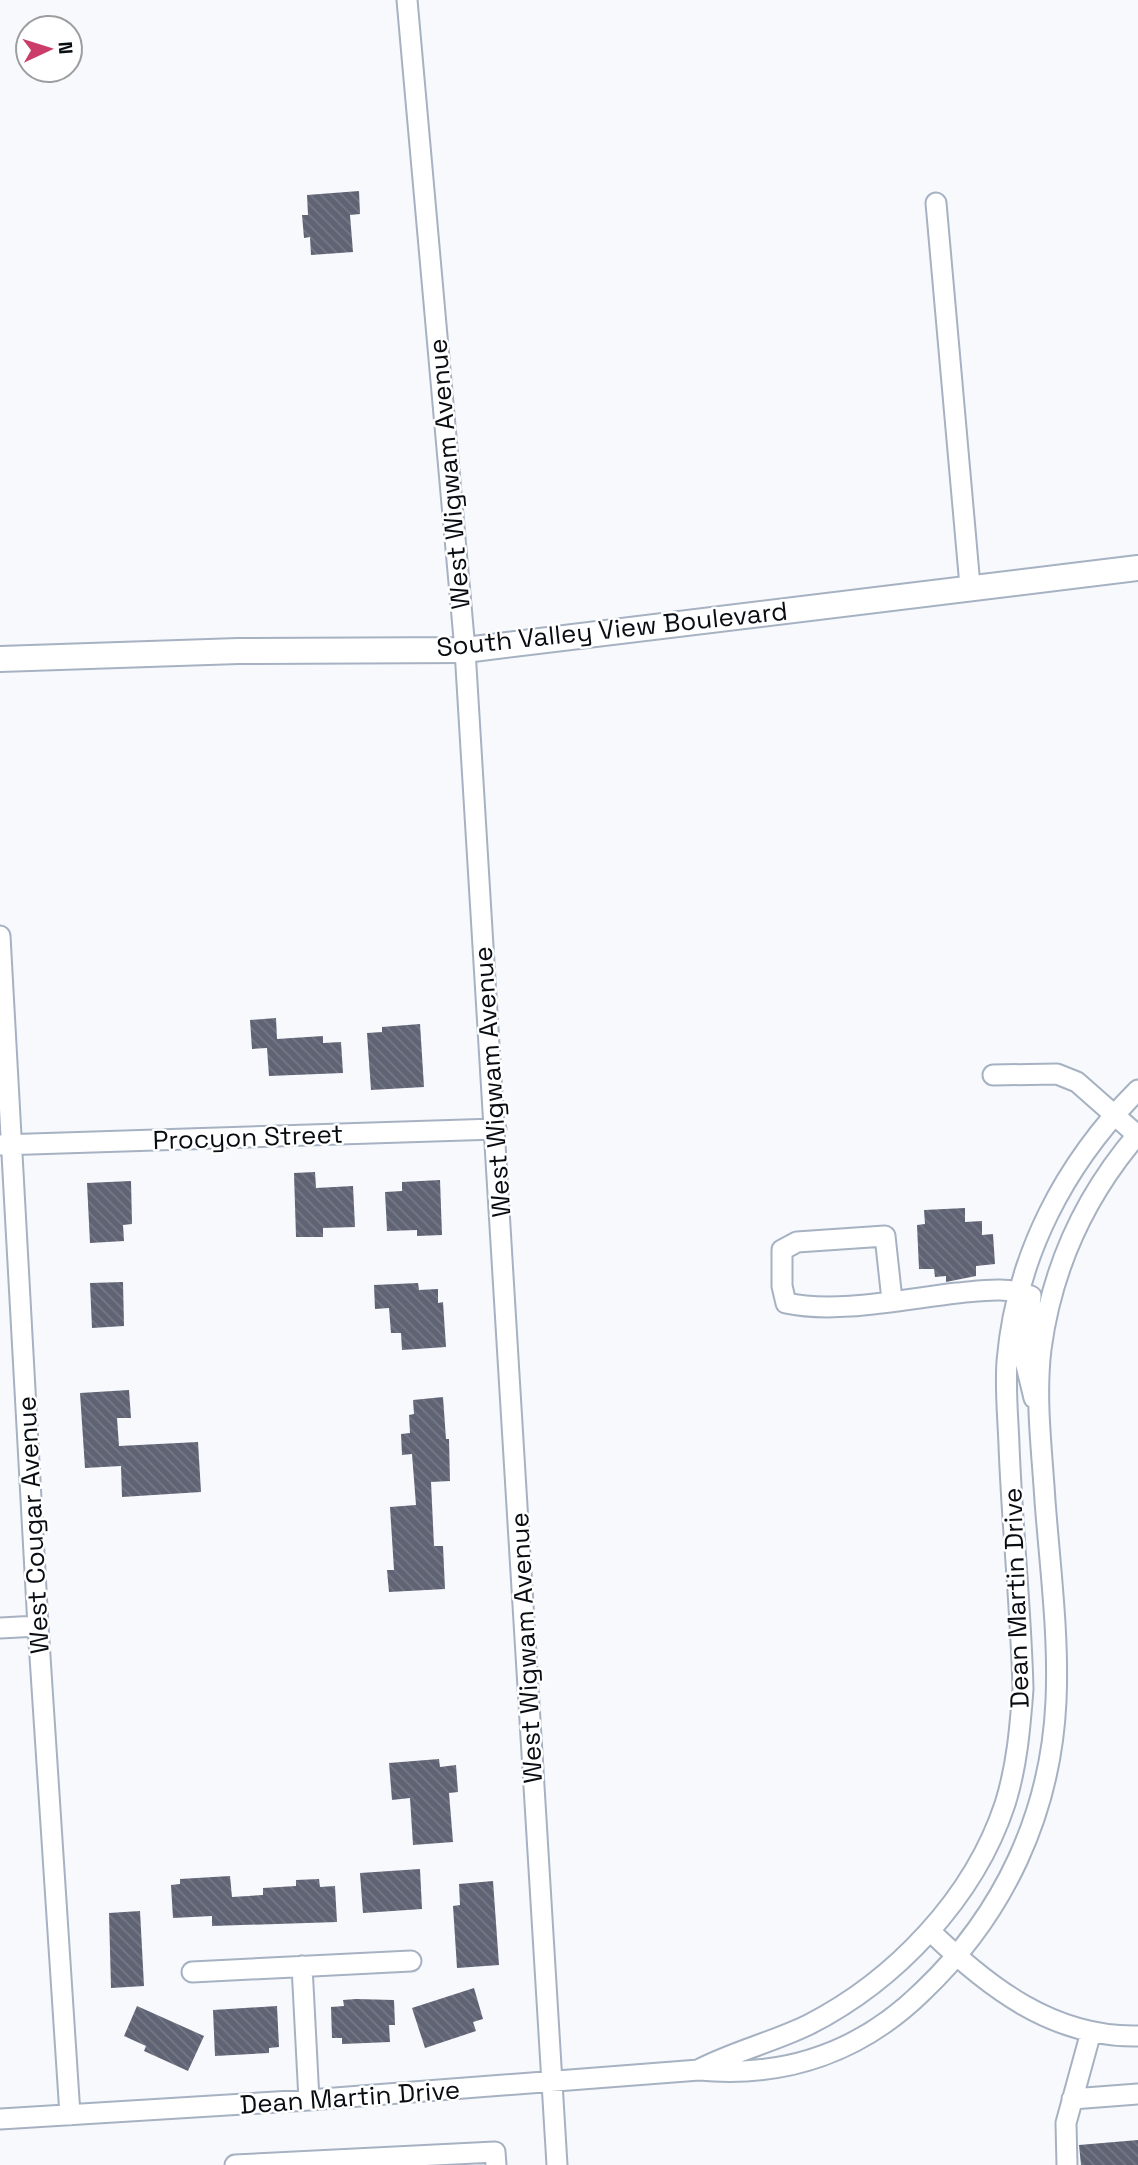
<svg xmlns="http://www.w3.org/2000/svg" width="1138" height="2165" viewBox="0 0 1138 2165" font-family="'Space Grotesk',sans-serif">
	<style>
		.building { fill: url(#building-back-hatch) }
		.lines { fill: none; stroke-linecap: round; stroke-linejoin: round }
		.minor-casing { stroke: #a6b2c2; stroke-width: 23 }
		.major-casing { stroke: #a6b2c2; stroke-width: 28 }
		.minor { stroke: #fff; stroke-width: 19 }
		.major { stroke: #fff; stroke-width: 24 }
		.labels { text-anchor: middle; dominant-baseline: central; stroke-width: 5; stroke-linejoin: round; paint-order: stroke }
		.street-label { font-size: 26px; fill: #090d12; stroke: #fff }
	</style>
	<defs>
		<pattern id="building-back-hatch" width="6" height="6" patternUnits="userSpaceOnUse" patternTransform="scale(1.75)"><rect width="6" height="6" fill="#606374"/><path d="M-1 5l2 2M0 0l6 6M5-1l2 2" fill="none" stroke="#757885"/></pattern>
	</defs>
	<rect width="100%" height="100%" fill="#f7f9fd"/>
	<path class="building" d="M 359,191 L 360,214 L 350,215 L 353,252 L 311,255 L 310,237 L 304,238 L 302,215 L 308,215 L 307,195 Z
		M 276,1018 L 277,1039 L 323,1036 L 323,1043 L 341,1042 L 343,1073 L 269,1076 L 267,1048 L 252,1049 L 250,1020 Z
		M 420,1024 L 424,1087 L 371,1090 L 367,1033 L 382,1032 L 382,1027 Z
		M 315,1172 L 316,1188 L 353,1186 L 355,1227 L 323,1228 L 323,1237 L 296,1237 L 294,1173 Z
		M 440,1180 L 442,1235 L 417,1236 L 417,1230 L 387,1231 L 385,1192 L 402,1191 L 402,1182 Z
		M 131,1181 L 132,1224 L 123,1225 L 124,1241 L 90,1243 L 87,1183 Z
		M 965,1208 L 965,1222 L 982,1221 L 982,1235 L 993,1234 L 995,1264 L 976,1266 L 976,1276 L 946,1282 L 946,1276 L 935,1277 L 934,1269 L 919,1269 L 917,1225 L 925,1224 L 924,1210 Z
		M 123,1282 L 124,1326 L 92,1328 L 90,1283 Z
		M 418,1283 L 419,1290 L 438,1289 L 438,1303 L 443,1302 L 446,1347 L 402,1350 L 401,1333 L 391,1333 L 389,1308 L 375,1309 L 374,1285 Z
		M 129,1390 L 131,1418 L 117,1418 L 119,1446 L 198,1442 L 201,1492 L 122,1497 L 121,1466 L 85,1468 L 80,1393 Z
		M 443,1397 L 446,1439 L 449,1439 L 450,1481 L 431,1482 L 434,1546 L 443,1546 L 445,1589 L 389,1592 L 387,1570 L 394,1570 L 390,1507 L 416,1505 L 412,1454 L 402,1455 L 401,1434 L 410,1433 L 409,1415 L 414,1414 L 413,1400 Z
		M 439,1759 L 440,1767 L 456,1765 L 458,1792 L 449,1793 L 453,1842 L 413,1845 L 410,1798 L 392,1800 L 389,1763 Z
		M 420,1869 L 422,1909 L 363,1913 L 360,1873 Z
		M 230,1876 L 232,1897 L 263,1895 L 263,1888 L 296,1886 L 296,1880 L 319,1879 L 320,1887 L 335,1886 L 337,1922 L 212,1926 L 212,1916 L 173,1918 L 171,1885 L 180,1884 L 180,1879 Z
		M 493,1881 L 499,1965 L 457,1968 L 453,1906 L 460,1905 L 459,1884 Z
		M 140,1911 L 144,1986 L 111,1988 L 109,1913 Z
		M 474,1988 L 483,2019 L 473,2022 L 476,2031 L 425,2048 L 412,2008 Z
		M 356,1999 L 394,2000 L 395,2025 L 389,2025 L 390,2042 L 342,2044 L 342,2038 L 332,2038 L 331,2007 L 344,2006 L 343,2000 Z
		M 137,2006 L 204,2036 L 188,2071 L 144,2051 L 146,2046 L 124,2036 Z
		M 277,2006 L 279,2047 L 269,2048 L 269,2053 L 215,2056 L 213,2010 Z
		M 1138,2140 L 1138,2165 L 1081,2165 L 1079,2145 Z"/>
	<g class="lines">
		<g class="minor-casing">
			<path id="minor" d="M 407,0 L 465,650 L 557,2165
				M 936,203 L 970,586
				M 0,936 L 38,1626 L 70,2115
				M 993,1075 L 1057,1074 L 1077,1082 L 1137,1135
				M 0,1145 L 496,1129
				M 892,1300 L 885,1236 L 797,1242 L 782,1250 L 782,1286 L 786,1303 C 836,1314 904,1299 957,1293 C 981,1291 1007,1286 1031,1296 L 1025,1361 L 1034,1398
				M 0,1628 L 38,1626
				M 930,1931 C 988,1987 1053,2038 1138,2036
				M 302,1966 L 309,2100
				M 192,1972 L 411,1961
				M 700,2069 C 735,2051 773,2042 808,2025 C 895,1981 974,1898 1005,1804 C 1017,1766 1020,1728 1023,1689 C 1021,1608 1012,1527 1009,1445 C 1008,1418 1005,1389 1007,1361 C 1016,1256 1065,1163 1138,1090
				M 1072,2099 L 1138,2094
				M 0,2119 L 309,2100 L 699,2070 C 785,2078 861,2052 923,1991 C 1004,1914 1051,1813 1056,1701 C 1059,1635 1050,1567 1045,1501 C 1042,1451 1035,1399 1041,1349 C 1052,1267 1084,1197 1138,1134
				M 235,2165 L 495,2152 L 496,2165
				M 1067,2165 L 1066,2123 L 1091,2032"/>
		</g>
		<g class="major-casing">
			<path id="major" d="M 0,659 L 238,651 L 465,650 L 1138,568"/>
		</g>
		<use href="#minor" class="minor"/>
		<use href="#major" class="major"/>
	</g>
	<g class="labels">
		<g class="street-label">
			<text transform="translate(449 474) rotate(-95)">West Wigwam Avenue</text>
			<text transform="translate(612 629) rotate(-6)">South Valley View Boulevard</text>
			<text transform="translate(492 1082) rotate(-94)">West Wigwam Avenue</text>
			<text transform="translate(248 1137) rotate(-2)">Procyon Street</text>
			<text transform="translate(33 1525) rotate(-93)">West Cougar Avenue</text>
			<text transform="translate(1016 1598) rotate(-92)">Dean Martin Drive</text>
			<text transform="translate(526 1648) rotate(-93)">West Wigwam Avenue</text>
			<text transform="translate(350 2097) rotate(-4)">Dean Martin Drive</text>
		</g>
	</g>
	<g transform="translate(49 49) rotate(86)"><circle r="33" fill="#ffffff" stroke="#9d9ea0" stroke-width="2"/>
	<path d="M0-5L12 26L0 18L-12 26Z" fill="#cb3d68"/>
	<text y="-10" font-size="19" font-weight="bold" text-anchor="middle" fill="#090d12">N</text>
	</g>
</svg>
